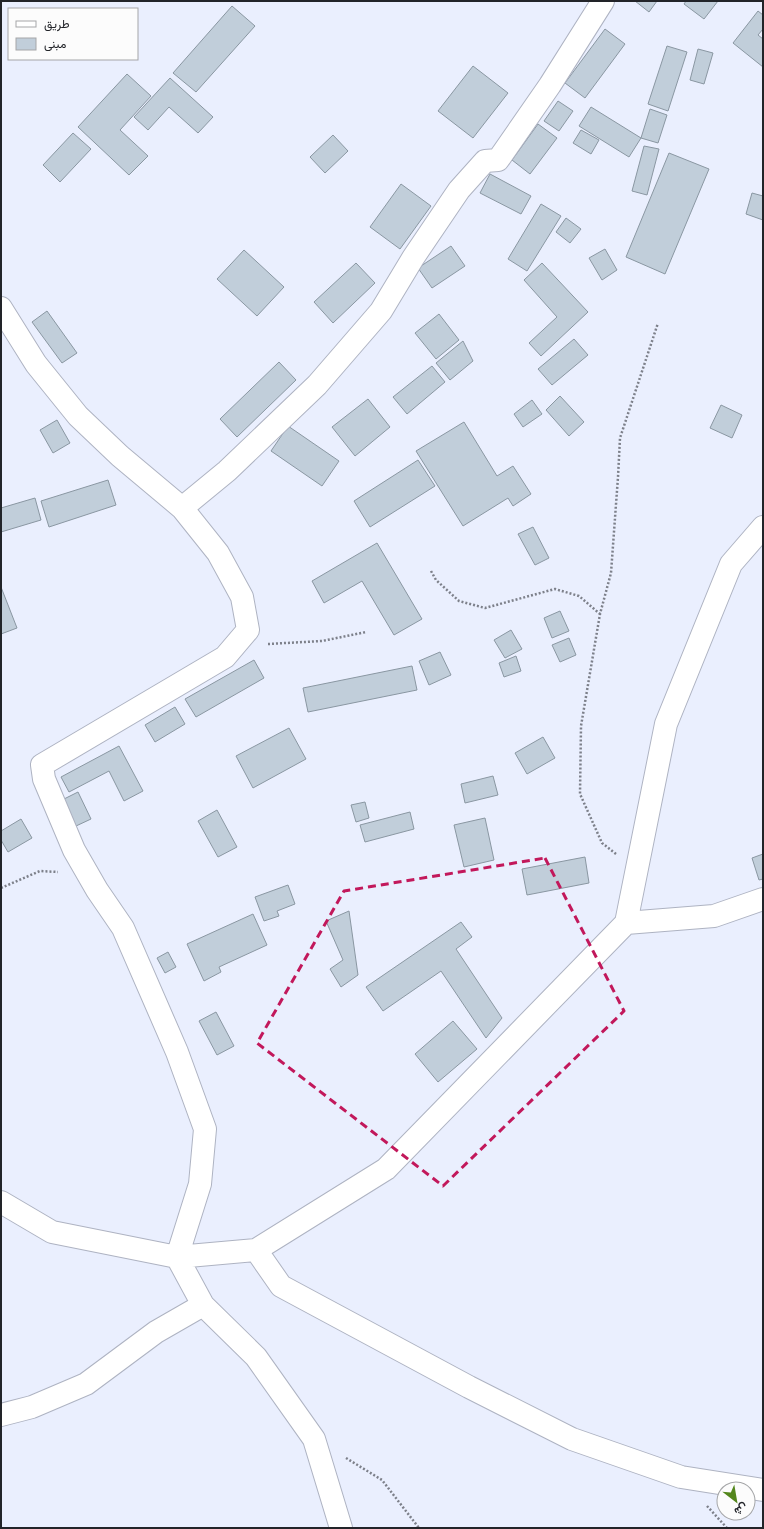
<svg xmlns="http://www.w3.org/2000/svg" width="764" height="1529" viewBox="0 0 764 1529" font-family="'Fira Sans',Vazirmatn,sans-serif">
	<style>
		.building { fill: #c1ceda; stroke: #8a97a2 }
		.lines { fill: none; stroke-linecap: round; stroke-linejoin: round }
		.street-casing { stroke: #aeb3c2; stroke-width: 24 }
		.path { stroke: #7d808a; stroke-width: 2.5; stroke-dasharray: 2 2; stroke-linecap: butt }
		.street { stroke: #fff; stroke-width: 22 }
		.marked { fill: none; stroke: #c2185b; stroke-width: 3; stroke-dasharray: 8 5; stroke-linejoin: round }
	</style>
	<rect width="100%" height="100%" fill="#eaeffe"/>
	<path class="building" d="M 635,1 L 657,1 L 649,12 Z
		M 686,1 L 718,1 L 704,19 L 684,4 Z
		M 232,6 L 255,26 L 196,92 L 173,73 Z
		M 758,11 L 763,15 L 763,29 L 758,35 L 763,39 L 763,67 L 733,43 Z
		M 605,29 L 625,44 L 585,98 L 565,83 Z
		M 667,46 L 687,52 L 668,111 L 648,104 Z
		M 698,49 L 713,53 L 704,84 L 690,80 Z
		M 473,66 L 508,93 L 473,138 L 438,111 Z
		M 127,74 L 151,96 L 120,130 L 148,156 L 129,175 L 78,127 Z
		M 170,78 L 213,117 L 198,133 L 169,107 L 148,130 L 134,117 Z
		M 558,101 L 573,111 L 559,131 L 544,121 Z
		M 591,107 L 641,138 L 629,157 L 579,126 Z
		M 650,109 L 667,115 L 658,143 L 641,138 Z
		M 538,124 L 557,138 L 530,174 L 512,160 Z
		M 581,130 L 599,140 L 591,154 L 573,143 Z
		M 73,133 L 91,149 L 60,182 L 43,165 Z
		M 333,135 L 348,151 L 325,173 L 310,157 Z
		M 644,146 L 659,149 L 647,195 L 632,191 Z
		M 669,153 L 709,169 L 665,274 L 626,257 Z
		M 490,174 L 531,196 L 521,214 L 480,193 Z
		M 401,184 L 431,206 L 400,249 L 370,227 Z
		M 752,193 L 763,196 L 763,220 L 746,214 Z
		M 541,204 L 561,216 L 527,271 L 508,259 Z
		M 566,218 L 581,229 L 570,243 L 556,232 Z
		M 451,246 L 465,266 L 432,288 L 418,268 Z
		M 605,249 L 617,270 L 602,280 L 589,258 Z
		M 244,250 L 284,287 L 257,316 L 217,279 Z
		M 356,263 L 375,283 L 333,323 L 314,302 Z
		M 542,263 L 588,312 L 541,356 L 529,343 L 557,317 L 524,280 Z
		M 47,311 L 77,353 L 62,363 L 32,322 Z
		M 439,314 L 459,340 L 436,359 L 415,333 Z
		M 574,339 L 588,355 L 552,385 L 538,369 Z
		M 463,341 L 473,361 L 450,380 L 436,363 Z
		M 279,362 L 296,380 L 237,437 L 220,419 Z
		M 432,366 L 445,382 L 407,414 L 393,397 Z
		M 560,396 L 584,422 L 569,436 L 546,410 Z
		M 368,399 L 390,427 L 355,456 L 332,427 Z
		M 532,400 L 542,414 L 523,427 L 514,414 Z
		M 721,405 L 742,415 L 732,438 L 710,428 Z
		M 57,420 L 70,443 L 53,453 L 40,430 Z
		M 464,422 L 497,476 L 513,466 L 531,494 L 513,506 L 508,498 L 463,526 L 416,451 Z
		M 288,426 L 339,461 L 322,486 L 271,451 Z
		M 418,460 L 435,486 L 370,527 L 354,501 Z
		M 108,480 L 116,505 L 49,527 L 41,501 Z
		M 35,498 L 41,520 L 1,532 L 1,508 Z
		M 533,527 L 549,558 L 535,565 L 518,534 Z
		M 377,543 L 422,619 L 394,635 L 362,581 L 324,603 L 312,581 Z
		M 1,587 L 17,628 L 1,634 Z
		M 560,611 L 569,631 L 552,638 L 544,618 Z
		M 511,630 L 522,649 L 505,658 L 494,640 Z
		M 569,638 L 576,655 L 560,662 L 552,645 Z
		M 440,652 L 451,675 L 429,685 L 419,661 Z
		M 516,656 L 521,671 L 504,677 L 499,663 Z
		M 254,660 L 264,678 L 196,717 L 185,699 Z
		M 412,666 L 417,690 L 308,712 L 303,688 Z
		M 175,707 L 185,724 L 155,742 L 145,725 Z
		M 289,728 L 306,759 L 253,788 L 236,756 Z
		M 543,737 L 555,758 L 527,774 L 515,753 Z
		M 119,746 L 143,791 L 124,801 L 109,771 L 69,792 L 61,777 Z
		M 493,776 L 498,795 L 465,803 L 461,784 Z
		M 78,792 L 91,819 L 76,826 L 64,799 Z
		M 365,802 L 369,818 L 356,822 L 351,805 Z
		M 217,810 L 237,847 L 218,857 L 198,821 Z
		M 410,812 L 414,829 L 365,842 L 360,825 Z
		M 485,818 L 494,860 L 464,867 L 454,825 Z
		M 21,819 L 32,838 L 8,852 L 1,840 L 1,831 Z
		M 763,854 L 763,879 L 759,880 L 752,858 Z
		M 585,857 L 589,883 L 527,895 L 522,869 Z
		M 288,885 L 295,904 L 277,911 L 279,916 L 264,921 L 255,897 Z
		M 349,911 L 358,975 L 341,987 L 330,969 L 343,960 L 326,921 Z
		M 253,914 L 267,945 L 219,967 L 221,972 L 204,981 L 187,944 Z
		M 461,922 L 472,937 L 456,949 L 502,1018 L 486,1038 L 441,971 L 383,1011 L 366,987 Z
		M 168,952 L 176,967 L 165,973 L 157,958 Z
		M 216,1012 L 234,1046 L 217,1055 L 199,1021 Z
		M 453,1021 L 477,1049 L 438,1082 L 415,1054 Z"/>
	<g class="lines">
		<g class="street-casing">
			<path id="street" d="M 1,308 L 36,364 L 78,416 L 120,456 L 182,508 L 218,553 L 242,597 L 248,630 L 225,657 L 42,765 L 44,779 L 74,850 L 97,890 L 123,928 L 177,1052 L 205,1129 L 200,1184 L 177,1257 L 203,1305 L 256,1357 L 314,1439 L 341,1528
				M 182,508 L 227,471 L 317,385 L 381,311 L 413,258 L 459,190 L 485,161 L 498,160 L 550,85 L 603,1
				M 626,923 L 714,916 L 763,899
				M 1,1202 L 52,1232 L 177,1257 L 256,1250 L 386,1169 L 626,923 L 666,724 L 731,564 L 763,527
				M 256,1250 L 281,1286 L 469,1387 L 572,1439 L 681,1477 L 763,1490
				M 1,1415 L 32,1407 L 86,1384 L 156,1332 L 203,1305"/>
		</g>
		<path class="path" d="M 431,571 L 436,580 L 459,601 L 485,608 L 555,589 L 579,596 L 600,614
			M 268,644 L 322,641 L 366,632
			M 616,854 L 602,843 L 580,794 L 581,726 L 600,614 L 611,573 L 618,477 L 620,438 L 658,323
			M 1,888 L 40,871 L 58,872
			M 346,1458 L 382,1480 L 419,1528
			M 707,1506 L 727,1528"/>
		<use href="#street" class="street"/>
	</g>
	<path class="marked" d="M 545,858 L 624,1011 L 443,1186 L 257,1043 L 344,891 Z"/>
	<rect width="764" height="1529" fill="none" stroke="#222429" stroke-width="4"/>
	<rect x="8" y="8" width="130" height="52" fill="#fcfcfc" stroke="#a5a6a8"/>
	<rect x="16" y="21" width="20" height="6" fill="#ffffff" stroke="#a5a6a8"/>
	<text x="44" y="28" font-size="12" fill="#222429">طريق</text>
	<rect x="16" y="38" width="20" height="12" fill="#c1ceda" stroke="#a5a6a8"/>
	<text x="44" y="48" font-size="12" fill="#222429">مبنى</text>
	<g transform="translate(736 1501) rotate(149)"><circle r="19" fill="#fcfcfc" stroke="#a5a6a8"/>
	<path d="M0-3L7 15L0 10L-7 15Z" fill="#53861c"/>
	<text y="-6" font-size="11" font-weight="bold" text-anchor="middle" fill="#222429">ش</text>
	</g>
</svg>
